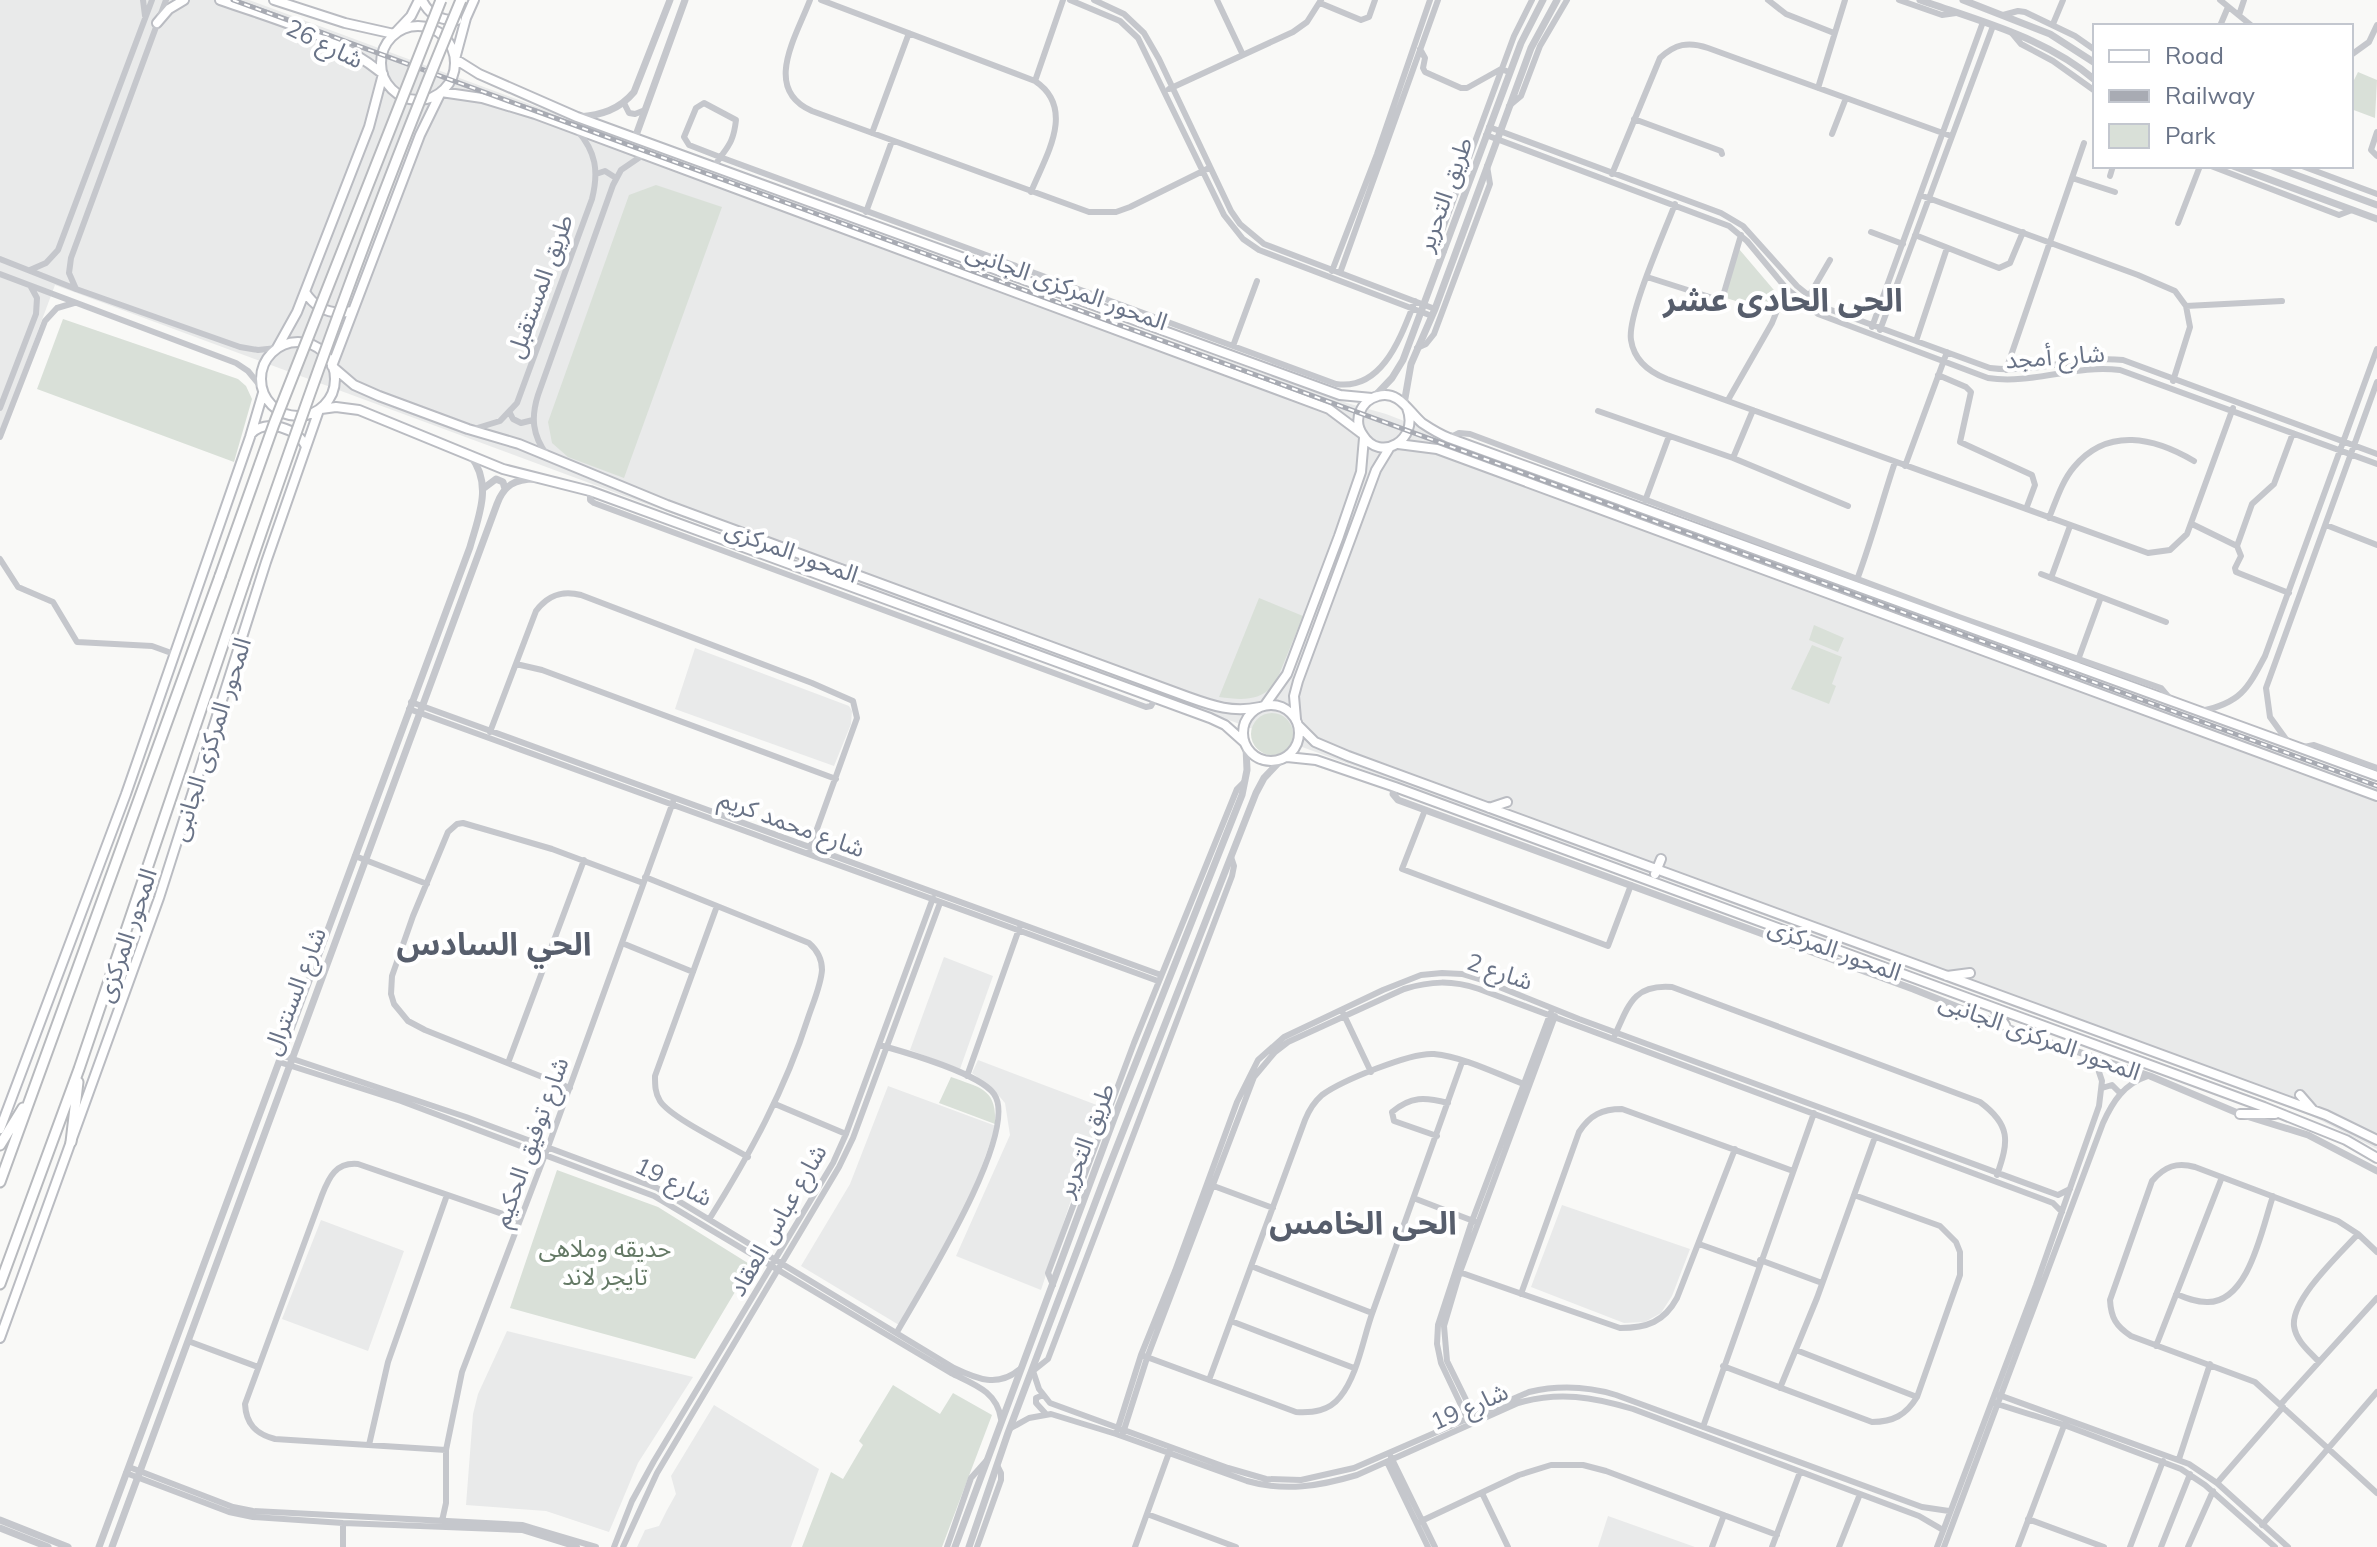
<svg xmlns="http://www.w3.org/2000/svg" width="2377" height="1547" viewBox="0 0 2377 1547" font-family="Mulish,'Noto Sans Arabic',sans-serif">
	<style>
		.built { fill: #e9eaea }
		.green { fill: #d9e0d8 }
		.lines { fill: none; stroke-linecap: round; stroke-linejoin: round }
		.secondary-casing { stroke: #babcc2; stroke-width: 12 }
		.trunk-casing { stroke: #b8babe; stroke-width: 13 }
		.minor { stroke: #c5c7cc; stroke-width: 6 }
		.tertiary { stroke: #c5c7cc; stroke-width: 7 }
		.secondary { stroke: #fff; stroke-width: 8 }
		.trunk { stroke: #fff; stroke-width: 9 }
		.rail-casing { stroke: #a8abb3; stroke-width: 5 }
		.rail { stroke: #fff; stroke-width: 2; stroke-dasharray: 6; stroke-linecap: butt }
		.trunk-bridge-casing { stroke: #b8babe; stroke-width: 13; stroke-linecap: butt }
		.trunk-bridge { stroke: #fff; stroke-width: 9 }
		.labels { text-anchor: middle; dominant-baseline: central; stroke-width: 8; stroke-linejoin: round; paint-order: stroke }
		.street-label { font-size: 24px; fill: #697387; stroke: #fff }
		.park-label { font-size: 24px; fill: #647965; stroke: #fff }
		.district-label { font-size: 32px; font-weight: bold; fill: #575e6c; stroke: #fff }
	</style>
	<rect width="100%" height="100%" fill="#f9f9f7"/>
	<path class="built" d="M 0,0 L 249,0 L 1074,306 L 1347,403 L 1386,414 L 1854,594 L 2377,784 L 2377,1149 L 2312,1116 L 1272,736 L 55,285 L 0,432 Z
		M 695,648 L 849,706 L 852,711 L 851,724 L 834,766 L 675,709 Z
		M 944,957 L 993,976 L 960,1069 L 910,1050 Z
		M 978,1060 L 1102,1107 L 1041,1290 L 956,1256 L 1010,1135 L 1005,1103 L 994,1090 L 972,1073 Z
		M 888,1086 L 996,1126 L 969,1202 L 899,1325 L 801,1266 L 850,1184 Z
		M 1562,1205 L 1690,1249 L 1672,1296 L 1661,1313 L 1645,1322 L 1624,1323 L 1531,1287 Z
		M 321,1220 L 404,1251 L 368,1351 L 282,1319 Z
		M 507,1331 L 693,1377 L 638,1463 L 609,1532 L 546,1511 L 466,1505 L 473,1414 L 478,1394 Z
		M 714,1405 L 819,1469 L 791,1547 L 637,1547 L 645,1530 L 659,1526 L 667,1510 L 676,1494 L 671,1476 Z
		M 1608,1516 L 1695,1547 L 1598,1547 Z"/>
	<path class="green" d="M 2358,72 L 2377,80 L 2375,118 L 2351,109 L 2351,86 Z
		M 656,185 L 722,207 L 624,478 L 568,457 L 552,443 L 548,422 L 629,195 Z
		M 1739,249 L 1779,296 L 1774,313 L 1723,297 Z
		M 63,319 L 238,379 L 246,386 L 252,399 L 234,462 L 37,389 Z
		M 1259,598 L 1303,616 L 1276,682 C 1261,702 1242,700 1219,697 Z
		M 1814,625 L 1844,638 L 1838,652 L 1809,640 Z
		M 1812,645 L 1842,657 L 1832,684 L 1836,686 L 1829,704 L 1791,689 Z
		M1251 734a21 21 0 1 1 42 0a21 21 0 1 1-42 0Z
		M 951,1077 C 981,1088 997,1089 995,1124 L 939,1103 Z
		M 557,1170 L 658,1207 L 751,1265 L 695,1359 L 510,1308 Z
		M 893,1385 L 940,1414 L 953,1393 L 992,1415 L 942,1547 L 802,1547 L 831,1472 L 843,1479 L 863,1445 L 859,1441 Z"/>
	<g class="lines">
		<g class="secondary-casing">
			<path id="secondary" d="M 220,0 C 277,20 335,35 383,74 L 369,127 L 297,312 L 277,348
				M 274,0 L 345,23 L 394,34 L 411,16 L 419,0
				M 422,0 C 429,15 441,21 457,20
				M 474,0 L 466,18 L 455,59 L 479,74 L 577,117 L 1340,395 L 1372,398
				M 157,23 L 169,9 L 184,0
				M381 63a37 37 0 1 1 74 0a37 37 0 1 1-74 0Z
				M 305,292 C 316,309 331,316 352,311
				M261 379a37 37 0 1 1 74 0a37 37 0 1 1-74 0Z
				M 332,366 L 420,135 L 441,92 L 482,98 L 535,114 L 1329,409 L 1361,433
				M 333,367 L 354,385 L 379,396 L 468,429 L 519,444 L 667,505 L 1188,697 C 1213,706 1233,713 1260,707
				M 1407,408 C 1420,440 1380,463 1363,435 C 1358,428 1357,419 1360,412 C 1363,404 1370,398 1378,396 C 1399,390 1408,411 1422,423 C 1431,429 1439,434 1449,438 L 2377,776
				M 321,409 L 336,407 L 359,410 L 503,469 L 590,491 L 1210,718 L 1225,725 L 1244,742
				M 251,434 C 266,418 298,428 306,447
				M 1398,444 L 1437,449 L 2377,796
				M1243 733a28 28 0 1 1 56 0a28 28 0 1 1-56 0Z
				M 1265,705 L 1287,674 L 1339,536 L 1361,472 L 1364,438
				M 1296,719 L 1294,696 L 1298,681 L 1376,470 L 1390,447
				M 1298,725 L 1315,742 L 1348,756 L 2326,1115 L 2377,1140
				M 1287,757 L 1316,760 L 1395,787 L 2264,1107 L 2346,1140 L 2377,1158
				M 1489,808 L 1507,802
				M 1655,874 L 1661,859
				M 1947,976 L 1970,973
				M 1994,1008 L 2005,1025
				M 2300,1095 L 2313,1110
				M 2240,1114 L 2275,1114
				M 0,1129 L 126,794 L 250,437 L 263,393
				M 0,1338 L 159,898 L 266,562 L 319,410"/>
		</g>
		<g class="trunk-casing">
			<path id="trunk" d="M 71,1142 L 78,1082
				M 0,1145 L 23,1108
				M 0,1182 L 220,576
				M 0,1284 L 79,1069 L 244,583"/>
		</g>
		<path class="minor" d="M 143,0 L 145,16
			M 810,0 C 796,37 762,89 812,111 L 1089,212 L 1116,212 L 1130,207 L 1209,168
			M 821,0 L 1035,81 C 1077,109 1045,157 1031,192
			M 1070,0 L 1120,21 L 1138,38 L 1224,215 L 1243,239 L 1259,250 L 1432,316
			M 1094,0 L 1124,14 L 1144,33 L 1159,59 L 1231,211 L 1240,224 L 1264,244 L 1435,309
			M 1217,0 L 1243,55
			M 1768,0 L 1786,14 L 1834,33
			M 1899,0 L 1942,15 L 1956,13
			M 2220,0 L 2252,26
			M 1320,3 L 1361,20 L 1369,17 L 1375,0
			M 2003,15 L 2018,11 L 2025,12 L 2075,36 L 2095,50
			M 2239,15 L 2244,0
			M 2053,24 L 2063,0
			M 2220,26 L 2228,7
			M 2011,32 L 2021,44 L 2053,61 L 2095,91
			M 1420,49 L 1425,58 L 1423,68 L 1425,72 L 1461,88 L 1467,88 L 1501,69 L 1509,72
			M 2351,55 L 2369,42 L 2377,25
			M 1035,81 L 1063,0
			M 1818,88 L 1845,0
			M 1169,89 L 1293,32 L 1307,22 L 1321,0
			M 624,103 L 629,113 L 635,114 L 645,110
			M 1509,106 L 1521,96 L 1540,46 L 1567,0
			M 1634,119 L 1721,151 L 1722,154
			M 1489,127 L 1721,213 L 1743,226 L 1797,286 L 1823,307 L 1990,368 C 2035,374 2078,355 2123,360 L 2377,454
			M 2377,132 L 2371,150 L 2377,156
			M 872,133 L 909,33
			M 1832,134 L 1846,98
			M 1486,135 L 1729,226 L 1747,241 L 1786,288 L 1818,314 L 1988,378 C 2032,385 2075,364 2120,370 L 2377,464
			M 2211,166 L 2339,215 L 2352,210
			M 2302,166 L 2377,194
			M 714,167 C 726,147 733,146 736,120 L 704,103 L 696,108 L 684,137 L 689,145 L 720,157 L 1336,384 C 1383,391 1401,336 1415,301
			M 596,174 L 605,171 L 616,178
			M 1612,174 L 1660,58 C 1675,44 1688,41 1708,48 L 1951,136
			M 2110,176 L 2113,166
			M 2072,178 L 2115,192
			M 1920,195 L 2138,275 L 2175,291 L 2186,306 L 2190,327 L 2173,381
			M 1675,204 C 1665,231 1627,315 1631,340 C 1634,360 1649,372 1667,379 L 2148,553 L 2170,550 L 2187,534 L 2233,408
			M 866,212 L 892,141
			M 2178,223 L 2200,166
			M 1871,232 L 1903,244
			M 1915,235 L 1999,268 L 2010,263 L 2023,232
			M 1444,251 L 1441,238 L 1442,231 L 1514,36 L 1532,0
			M 0,259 L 76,289 L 240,347 L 258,350 L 277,348
			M 30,270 L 46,263 L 58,250 L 152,0
			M 1332,271 L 1377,154 L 1430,0
			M 1340,273 L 1438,0
			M 0,274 L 236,363 L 248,371 L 261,387
			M 1647,277 L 1719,300 L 1723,296 L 1741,235
			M 76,289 L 69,273 L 71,258 L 166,0
			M 1809,296 L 1830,260
			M 2186,306 L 2282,301
			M 1872,327 L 1983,22
			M 1880,330 L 1993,26
			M 1916,341 L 1947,248
			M 1233,346 L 1257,281
			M 1417,348 L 1426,344 L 1434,334 L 1490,184 L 1487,166
			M 2006,370 L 2084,143
			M 1938,375 L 1966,387 L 1971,392 L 1960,442 L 2032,475 L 2035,485 L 2026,509
			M 1728,400 L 1772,323 L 1786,288
			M 0,408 L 36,314 L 37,298 L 31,287
			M 1598,411 L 1733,458 L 1848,506
			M 510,413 L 513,419 L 521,423 L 533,420
			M 474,429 L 500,421 L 517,403 L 592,199 C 599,171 596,152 577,130
			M 0,437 L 45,321 L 57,308 L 74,303
			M 1449,438 L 1459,433 L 1470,434 L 1959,617 L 2161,688 L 2172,701
			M 547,455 C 532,435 531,417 538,395 L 613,185 L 621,170 L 643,155
			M 1733,458 L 1753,410
			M 1905,466 L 1947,352
			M 590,491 L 590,500 L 594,503 L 1146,707 L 1151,706 L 1155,699
			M 1645,501 L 1669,436
			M 2049,518 C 2056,501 2062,481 2074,467 C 2108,426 2155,438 2194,461
			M 2192,524 L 2237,546 L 2241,556 L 2235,568 L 2236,572 L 2289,593
			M 2326,525 L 2377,545
			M 2237,546 L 2252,504 L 2274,484 L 2293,433
			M 0,559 L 18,587 L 53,602 L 77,642 L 152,646 L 174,654
			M 2041,574 L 2166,622
			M 1858,577 C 1872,539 1882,501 1895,462
			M 2051,578 L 2070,526
			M 2078,660 L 2101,597
			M 516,664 L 542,670 L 836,779
			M 411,702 L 1161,975
			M 409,709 L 1158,981
			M 2201,711 C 2240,703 2247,690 2265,656 L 2377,349
			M 490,732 L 536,611 C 548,595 562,590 581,595 L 812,683 L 853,701 L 857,718 L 809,851
			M 2288,742 L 2270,717 L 2266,688 L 2377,382
			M 2299,748 L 2314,745 L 2377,768
			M 1425,810 L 1402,869 L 1608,946 L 1631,885
			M 355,856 L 427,884
			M 1231,857 L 1234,866 L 1232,876 L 1048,1359 L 1033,1371 L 1039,1389 L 1050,1403 L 1228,1468 L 1266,1479 L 1301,1480 L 1354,1468 L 1529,1392 C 1559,1385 1586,1386 1616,1395 L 1922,1507 L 1949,1511
			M 645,877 L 809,943 C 817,950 822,959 822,970 C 821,985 813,1003 808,1018 C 785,1090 750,1154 710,1218
			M 717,906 L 655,1076 C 655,1085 655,1093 660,1101 C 671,1118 728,1145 748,1157
			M 622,943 L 693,972
			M 1343,1013 L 1371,1072
			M 1615,1035 C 1629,1004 1634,984 1672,987 L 1980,1102 C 2011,1125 2009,1141 1997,1175
			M 883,1046 C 908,1053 980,1074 994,1094 C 1021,1132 919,1293 897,1332
			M 281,1055 L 466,1117 L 657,1188 L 954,1368 C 977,1379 998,1388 1020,1369
			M 279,1062 L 401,1101 L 654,1196 L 951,1373 C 973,1384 997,1391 1001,1419
			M 508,1063 L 584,860
			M 967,1076 L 1019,929
			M 570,1088 L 425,1030 L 408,1021 L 394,1004 L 391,994 L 392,976 L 413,916 L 448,832 L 457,824 L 463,823 L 552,849 L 643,883
			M 2102,1088 L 2112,1085 L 2120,1093
			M 775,1104 L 846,1134
			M 1437,1136 L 1394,1121 L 1392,1112 C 1411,1096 1425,1097 1448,1103
			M 1211,1185 L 1273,1208
			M 1416,1199 L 1476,1222
			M 1699,1244 L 1758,1265
			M 2377,1252 L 2358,1234 L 2338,1221 L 2195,1167 C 2177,1162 2165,1166 2152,1181 L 2110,1300 C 2111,1318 2116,1326 2131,1336 L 2255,1382 L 2377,1493
			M 1760,1260 L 1822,1283
			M 1251,1266 L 1372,1313
			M 1459,1272 L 1620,1328 C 1647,1328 1664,1322 1677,1298 L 1735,1149
			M 1053,1285 L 1048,1273 L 1134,1043 L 1237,789 L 1245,781
			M 1521,1294 L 1579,1132 C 1590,1115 1602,1109 1622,1109 L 1793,1171
			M 2176,1294 C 2186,1298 2196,1302 2207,1302 C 2249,1303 2262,1228 2273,1196
			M 1231,1321 L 1354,1368
			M 188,1341 L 258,1367
			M 2156,1346 L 2222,1177
			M 1796,1350 L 1917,1397
			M 1144,1356 L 1296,1412 C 1313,1413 1329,1411 1340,1397 C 1358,1375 1363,1338 1373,1311 C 1403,1228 1433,1145 1462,1062
			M 2319,1362 C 2309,1351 2296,1341 2294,1326 C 2291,1299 2340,1254 2358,1234
			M 1723,1366 L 1872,1422 C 1893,1422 1906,1415 1917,1397 L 1960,1275 L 1960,1252 L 1956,1242 L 1940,1226 L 1854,1195
			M 1209,1380 L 1305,1120 C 1309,1110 1314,1102 1322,1095 C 1341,1081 1411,1052 1434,1054 C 1465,1057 1499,1075 1529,1086
			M 1780,1388 L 1817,1298 L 1875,1137
			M 1043,1395 L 1036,1398 L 1036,1403 L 1046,1414
			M 1999,1395 L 2189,1464 L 2217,1483 L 2288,1547
			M 1994,1403 L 2064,1425 L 2181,1469 L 2205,1485 L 2275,1547
			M 2280,1405 L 2377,1298
			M 1475,1418 L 1447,1361 L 1444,1326 L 1460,1272 L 1555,1016
			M 1469,1422 L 1441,1363 L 1437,1344 L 1438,1325 L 1472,1221 L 1551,1012
			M 1703,1427 L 1814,1113
			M 1011,1428 L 1029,1418 L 1051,1414 L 1116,1434 L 1247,1481 C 1285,1492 1320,1486 1357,1475 L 1518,1403 C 1559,1391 1593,1397 1633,1409 L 1919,1516 L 1943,1530
			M 1116,1434 L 1141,1355 L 1175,1271 L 1237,1102 L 1258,1060 L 1284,1037 L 1383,990 L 1421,975 L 1442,973 L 1462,974 L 1482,980 L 1579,1019 L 2058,1195 L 2070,1189
			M 1122,1436 L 1147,1358 L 1254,1077 L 1275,1052 L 1288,1042 L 1404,989 C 1431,981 1452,980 1479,989 L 2053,1203 L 2062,1212
			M 369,1445 L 388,1362 L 447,1195
			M 446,1450 L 275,1439 C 256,1434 246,1424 245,1404 L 322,1195 C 329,1177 336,1162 358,1164 L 520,1220
			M 1391,1457 L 1435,1547
			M 2179,1459 L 2210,1364
			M 1387,1462 L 1428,1547
			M 129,1467 L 233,1507 L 253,1511 L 522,1525 L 596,1547
			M 126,1473 L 229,1512 L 253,1517 L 343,1523 L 522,1530 L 577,1547
			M 2217,1483 L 2283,1407
			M 1482,1493 L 1508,1547
			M 1147,1514 L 1236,1547
			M 2028,1519 L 2104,1547
			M 442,1521 L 446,1503 L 446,1450 L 462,1372 L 548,1147 L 673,802
			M 1417,1523 L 1519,1475 L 1551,1465 L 1583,1465 L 1606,1471 L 1777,1535
			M 2262,1525 L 2377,1392
			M 343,1547 L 343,1523
			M 614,1547 L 632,1501 L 654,1461 L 833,1163 L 846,1134 L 933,898
			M 623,1547 L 657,1473 L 839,1167 L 853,1138 L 940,903
			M 947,1547 L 971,1478 L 987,1460
			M 977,1547 L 1001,1480 L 1001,1473 L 997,1465
			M 1135,1547 L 1170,1450
			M 1712,1547 L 1724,1515
			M 1772,1547 L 1800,1472
			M 1839,1547 L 1860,1494
			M 1937,1547 L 2036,1285 L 2099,1106 L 2102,1081 L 2094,1057
			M 1944,1547 L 2103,1123 C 2113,1101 2124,1084 2148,1076
			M 2018,1547 L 2065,1423
			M 2130,1547 L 2163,1461
			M 2161,1547 L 2190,1474
			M 2188,1547 L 2213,1491"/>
		<path class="tertiary" d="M 1920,0 C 1980,21 2046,38 2095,80
			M 1963,0 L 2050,34 L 2095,63
			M 579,117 C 601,115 619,110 634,92 L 670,0
			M 635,138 L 685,0
			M 2233,166 L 2377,219
			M 2272,166 L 2377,205
			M 1374,397 L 1392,378 L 1403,360 L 1521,43 L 1543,0
			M 1404,404 L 1411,364 L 1435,309 L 1531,48 L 1557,0
			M 484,488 L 496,479 L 503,482 L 505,489
			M 1395,787 L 1393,794 L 1398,800 L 1913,989 L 2025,1034 L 2150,1076 L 2240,1114 L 2308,1135 L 2377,1171
			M 0,1520 L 68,1547
			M 0,1528 L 48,1547
			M 99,1547 L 470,547 C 479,515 493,484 470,455
			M 112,1547 L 497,504 C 504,485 515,479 535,479
			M 955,1547 L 1119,1105 L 1242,795 L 1247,770 L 1246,747
			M 969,1547 L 1008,1433 L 1103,1182 L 1256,793 L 1264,778 L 1282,759"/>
		<use href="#secondary" class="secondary"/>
		<use href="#trunk" class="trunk"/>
		<g class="rail-casing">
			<path id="rail" d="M 233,0 L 2377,786"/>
		</g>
		<use href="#rail" class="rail"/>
		<g class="trunk-bridge-casing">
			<path id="trunk-bridge" d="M 220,576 L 274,424 L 441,0
				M 244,583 C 311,387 381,191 461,0"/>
		</g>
		<use href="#trunk-bridge" class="trunk-bridge"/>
	</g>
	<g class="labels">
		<g class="street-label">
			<text transform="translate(325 43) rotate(26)">شارع 26</text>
			<text transform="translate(1444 194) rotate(-70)">طريق التحرير</text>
			<text transform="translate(539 286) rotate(-70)">طريق المستقبل</text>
			<text transform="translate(1067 286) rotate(20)">المحور المركزى الجانبى</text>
			<text transform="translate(2055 356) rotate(-4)">شارع أمجد</text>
			<text transform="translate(792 551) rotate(20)">المحور المركزى</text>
			<text transform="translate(210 739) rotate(-72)">المحور المركزى الجانبى</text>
			<text transform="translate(792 823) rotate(20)">شارع محمد كريم</text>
			<text transform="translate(126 935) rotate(-71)">المحور المركزى</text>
			<text transform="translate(1835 949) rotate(20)">المحور المركزى</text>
			<text transform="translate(1500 971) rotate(19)">شارع 2</text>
			<text transform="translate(294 991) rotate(-69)">شارع السنترال</text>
			<text transform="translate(2040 1036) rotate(20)">المحور المركزى الجانبى</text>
			<text transform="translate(1085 1140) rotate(-69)">طريق التحرير</text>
			<text transform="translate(530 1142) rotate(-70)">شارع توفيق الحكيم</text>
			<text transform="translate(674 1181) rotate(26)">شارع 19</text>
			<text transform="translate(777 1220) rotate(-60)">شارع عباس العقاد</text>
			<text transform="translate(1469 1406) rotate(-24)">شارع 19</text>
		</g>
		<g class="park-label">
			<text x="605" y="1248">حديقه وملاهى<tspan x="605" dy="28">تايجر لاند</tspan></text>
		</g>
		<g class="district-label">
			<text x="1783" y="299">الحى الحادى عشر</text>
			<text x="494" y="943">الحي السادس</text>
			<text x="1363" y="1222">الحى الخامس</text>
		</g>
	</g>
	<rect x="2093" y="24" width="260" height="144" fill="#ffffff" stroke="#c3c7cf" stroke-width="2"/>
	<rect x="2109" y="50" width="40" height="12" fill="#ffffff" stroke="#c3c7cf" stroke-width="2"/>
	<text x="2165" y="64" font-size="24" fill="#697387">Road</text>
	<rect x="2109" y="90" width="40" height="12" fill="#a8abb3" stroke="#c3c7cf" stroke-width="2"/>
	<text x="2165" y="104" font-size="24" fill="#697387">Railway</text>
	<rect x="2109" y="124" width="40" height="24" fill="#d9e0d8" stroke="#c3c7cf" stroke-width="2"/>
	<text x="2165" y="144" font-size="24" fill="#697387">Park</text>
</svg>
